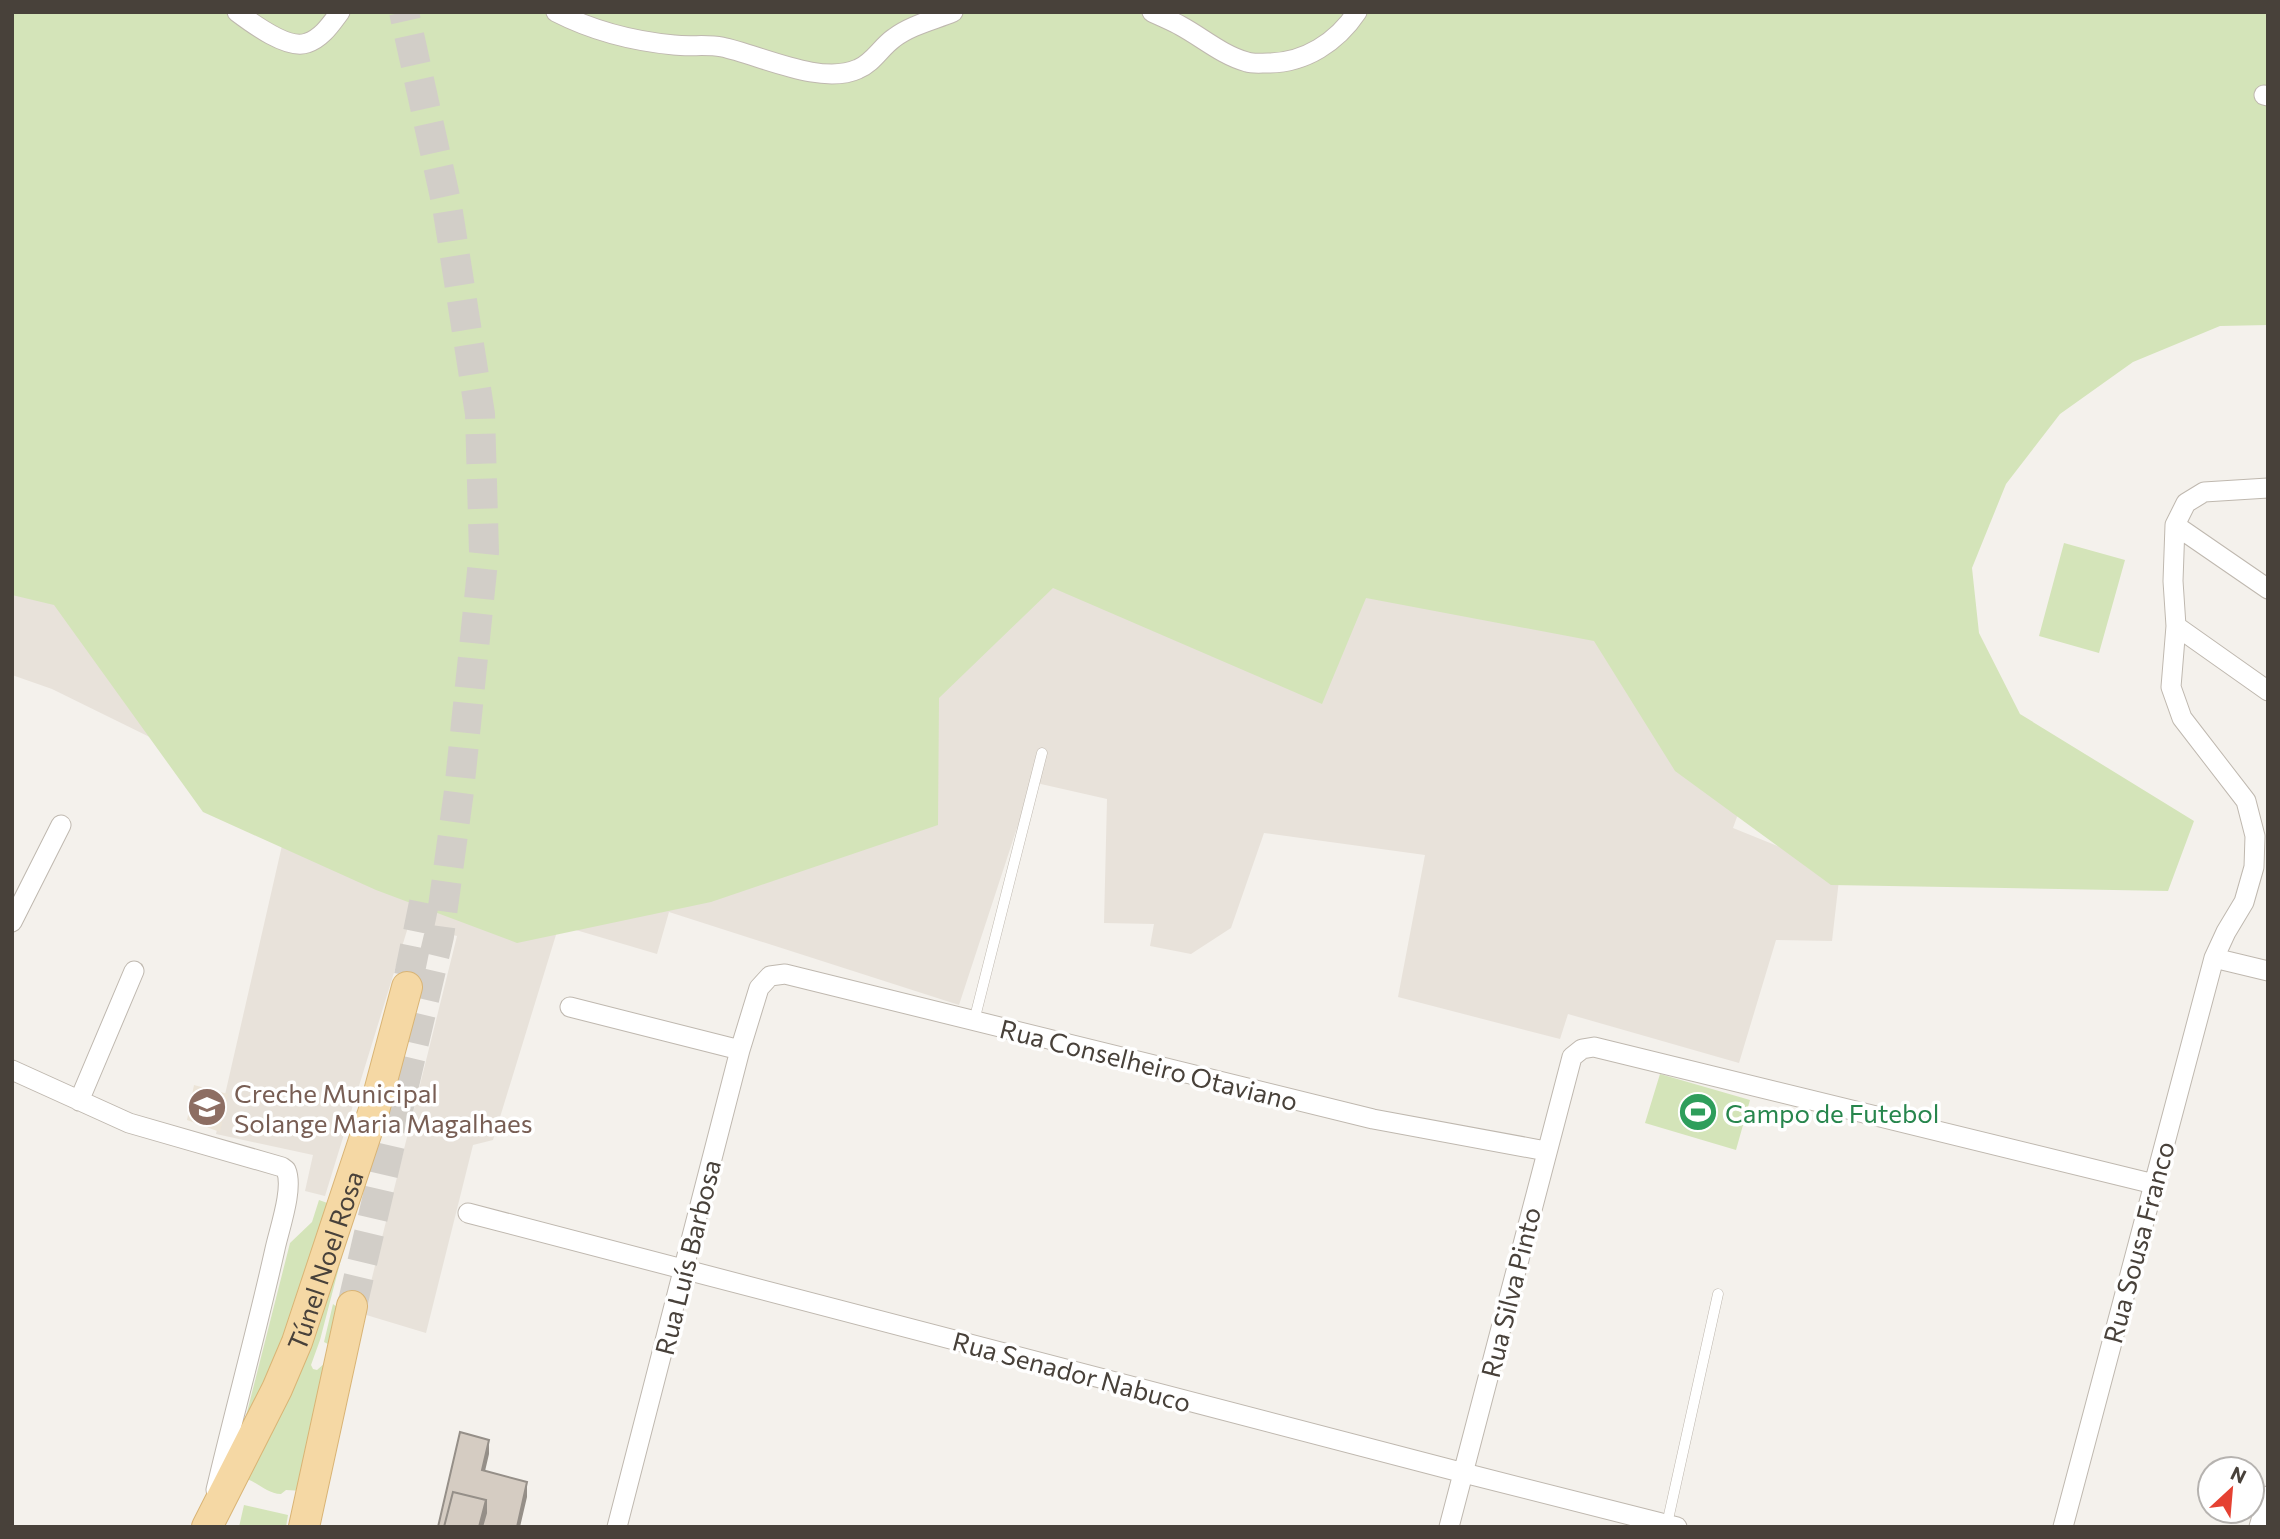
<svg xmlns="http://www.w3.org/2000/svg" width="2280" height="1539" viewBox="0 0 2280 1539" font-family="Commissioner,sans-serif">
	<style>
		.residential { fill: #e8e2da }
		.education { fill: #ece4d7 }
		.green { fill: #d4e4b9 }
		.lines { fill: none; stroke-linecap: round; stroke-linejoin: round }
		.primary-tunnel { stroke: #d2cec8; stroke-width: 30; stroke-dasharray: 30 15; stroke-linecap: butt }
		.service-casing { stroke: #bfb8af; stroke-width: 11 }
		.minor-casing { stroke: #bfb8af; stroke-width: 21 }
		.primary-casing { stroke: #d9b475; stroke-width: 32 }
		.service { stroke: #fff; stroke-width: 10 }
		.minor { stroke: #fff; stroke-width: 19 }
		.primary { stroke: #f5d8a4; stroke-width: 30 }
		.shaded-wall { fill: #958f88 }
		.building { fill: #d5ccc2; stroke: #958f88; stroke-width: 2 }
		.labels { text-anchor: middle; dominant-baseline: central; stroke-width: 7; stroke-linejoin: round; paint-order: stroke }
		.street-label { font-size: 26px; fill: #48413a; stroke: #fff }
		.education-label { font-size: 26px; fill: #785e54; stroke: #fff; text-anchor: start }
		.leisure-label { font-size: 26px; fill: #27864d; stroke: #fff; text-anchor: start }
	</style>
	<rect width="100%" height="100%" fill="#f4f1ec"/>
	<path class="residential" d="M 12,12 L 738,12 L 1759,756 L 1733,828 L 1840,871 L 1832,941 L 1776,940 L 1739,1063 L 1568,1014 L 1560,1039 L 1398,997 L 1425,855 L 1264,833 L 1231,928 L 1191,954 L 1150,946 L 1154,924 L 1104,923 L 1107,799 L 1032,782 L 959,1005 L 669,912 L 657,954 L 559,925 L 493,1140 L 473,1145 L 426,1333 L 363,1314 L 457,936 L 409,924 L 325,1196 L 305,1191 L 313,1155 L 216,1134 L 286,828 L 174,749 L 52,689 L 12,675 Z"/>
	<path class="education" d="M 194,1085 L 228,1094 L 220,1132 L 187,1120 Z"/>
	<path class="green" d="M 12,12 L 2268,12 L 2268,325 L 2220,326 L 2133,362 L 2060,414 L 2006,484 L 1972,568 L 1979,633 L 2020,714 L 2194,821 L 2168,891 L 1831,885 L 1675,771 L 1594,641 L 1366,598 L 1322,704 L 1053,588 L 939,698 L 938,825 L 711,902 L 517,943 L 376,890 L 203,812 L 54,605 L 12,595 Z
		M 2064,543 L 2125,560 L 2099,653 L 2039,636 Z
		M 1660,1074 L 1750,1100 L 1736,1150 L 1645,1123 Z
		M 319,1200 L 330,1204 L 280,1356 L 243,1428 L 290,1243 L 312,1222 Z
		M 351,1221 L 320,1340 L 311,1365 L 313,1369 L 317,1370 L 325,1363 L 328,1344 L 324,1342 L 333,1304 L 341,1310 L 303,1491 L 286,1490 L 281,1494 C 268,1494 260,1484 247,1479 Z
		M 244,1505 L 288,1515 L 286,1527 L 239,1527 Z"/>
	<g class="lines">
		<path class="primary-tunnel" d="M 409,976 L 427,888
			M 352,1306 L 439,936 L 459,791 L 484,552 L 480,414 L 447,206 L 404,12"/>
		<g class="service-casing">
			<path id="service" d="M 974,1021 L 1042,753
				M 1667,1524 L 1718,1294"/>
		</g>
		<g class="minor-casing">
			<path id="minor" d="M 237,12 C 253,24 288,50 307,43 C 322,38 331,24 340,12
				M 556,12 C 593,31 632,41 674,45 C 690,47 707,44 722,47 C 760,55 821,86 858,69 C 873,63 881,47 894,38 C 911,25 934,20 953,12
				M 1152,12 C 1162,17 1172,21 1181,26 C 1203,38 1222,55 1247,62 C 1253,64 1261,63 1268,63 C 1305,63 1337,42 1357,12
				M 2264,95 L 2268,96
				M 2175,525 L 2268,589
				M 2176,626 L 2268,691
				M 12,922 L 61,825
				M 2214,958 L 2268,971
				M 570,1007 L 740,1050
				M 12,1070 L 129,1123 L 282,1167 L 286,1170 C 294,1188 279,1230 275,1249 C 257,1330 235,1409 216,1490
				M 79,1101 L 134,971
				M 468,1213 L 1464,1473 L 1677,1527
				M 617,1527 L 740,1050 L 759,988 L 770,976 L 785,974 L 1373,1119 L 1546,1151
				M 1449,1527 L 1572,1057 L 1582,1049 L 1594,1047 L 2154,1184
				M 2063,1527 L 2214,958 L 2226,932 L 2244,902 L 2254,867 L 2255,836 L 2246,801 L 2182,718 L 2171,687 L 2176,626 L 2173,581 L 2175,525 L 2186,503 L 2204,492 L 2268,488
				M 2259,1527 L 2268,1496"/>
		</g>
		<g class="primary-casing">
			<g id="primary">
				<path id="s1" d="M 207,1527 L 277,1389 L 297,1342 L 375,1107 L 407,987"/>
				<path d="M 304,1527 L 352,1306"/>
			</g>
		</g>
		<use href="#service" class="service"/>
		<use href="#minor" class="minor"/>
		<use href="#primary" class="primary"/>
	</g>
	<path class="shaded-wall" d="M 489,1440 L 489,1454 L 482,1484 L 482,1470 Z
		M 527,1482 L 527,1497 L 520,1527 L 517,1527 Z
		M 486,1500 L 486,1527 L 479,1527 Z"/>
	<path class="building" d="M 460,1432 L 489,1440 L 482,1470 L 527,1482 L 517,1527 L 482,1527 L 486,1513 L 486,1500 L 453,1492 L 444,1527 L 438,1527 Z
		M 453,1492 L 486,1500 L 479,1527 L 444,1527 Z"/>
	<defs>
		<g id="school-disc" transform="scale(2.0125)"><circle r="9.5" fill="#8d6e63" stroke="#fff"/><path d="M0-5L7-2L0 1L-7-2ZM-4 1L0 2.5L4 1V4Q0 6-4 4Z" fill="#fff"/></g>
		<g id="stadium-disc" transform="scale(2.0125)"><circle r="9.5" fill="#2e9e5b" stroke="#fff"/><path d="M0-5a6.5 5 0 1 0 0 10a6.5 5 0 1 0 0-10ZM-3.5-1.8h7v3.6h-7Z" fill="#fff"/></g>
	</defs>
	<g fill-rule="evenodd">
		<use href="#school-disc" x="207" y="1107"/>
		<use href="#stadium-disc" x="1698" y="1112"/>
	</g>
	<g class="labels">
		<g class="street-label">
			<text transform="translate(1149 1064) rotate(14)">Rua Conselheiro Otaviano</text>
			<text transform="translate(2138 1242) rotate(-75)">Rua Sousa Franco</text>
			<text transform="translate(687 1257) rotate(-76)">Rua Luís Barbosa</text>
			<text stroke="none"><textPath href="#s1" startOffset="292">Túnel Noel Rosa</textPath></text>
			<text transform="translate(1510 1292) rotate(-76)">Rua Silva Pinto</text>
			<text transform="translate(1072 1371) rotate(15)">Rua Senador Nabuco</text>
		</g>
		<g class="education-label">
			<text x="234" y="1092">Creche Municipal<tspan x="234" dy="30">Solange Maria Magalhaes</tspan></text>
		</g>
		<g class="leisure-label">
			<text x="1725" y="1112">Campo de Futebol</text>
		</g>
	</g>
	<rect width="2280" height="1539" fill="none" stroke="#48413a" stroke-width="28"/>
	<g transform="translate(2231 1490) rotate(26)"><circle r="33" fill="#ffffff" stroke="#b6b3b0" stroke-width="2"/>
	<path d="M0-5L12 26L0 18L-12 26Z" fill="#e54132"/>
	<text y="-10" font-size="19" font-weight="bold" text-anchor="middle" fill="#48413a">N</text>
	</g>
</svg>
